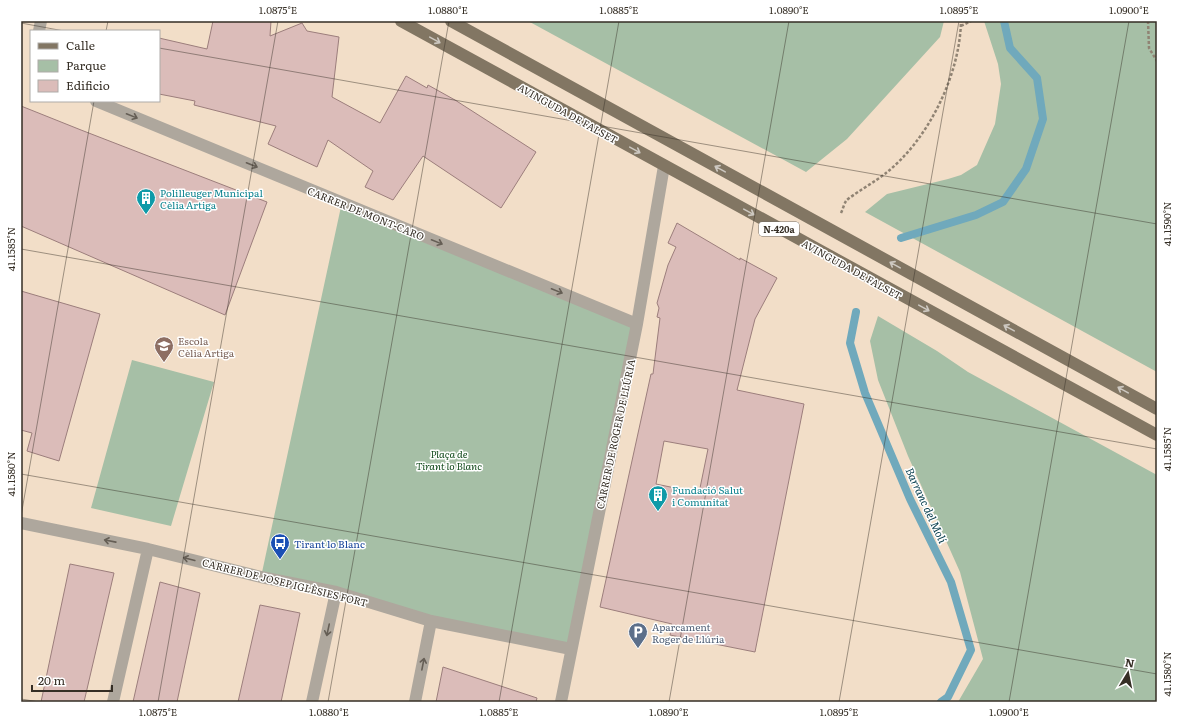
<svg xmlns="http://www.w3.org/2000/svg" width="1178" height="723" viewBox="0 0 1178 723" font-family="Literata,serif">
	<style>
		.green { fill: #a6bfa6 }
		.lines { fill: none; stroke-linecap: round; stroke-linejoin: round }
		.stream { stroke: #70a9bc; stroke-width: 8 }
		.building { fill: #dbbcb9; stroke: #9c7e7c; fill-rule: evenodd }
		.path { stroke: #908373; stroke-width: 2.5; stroke-dasharray: 3 2; stroke-linecap: butt }
		.street { stroke: #aea79d; stroke-width: 12 }
		.primary { stroke: #827663; stroke-width: 12 }
		.oneway { stroke: #cdc8c1 }
		.oneway2 { stroke: #655e55 }
		.ticks { fill: none; stroke: #352e25; stroke-width: 1; stroke-opacity: 0.45 }
		.labels { text-anchor: middle; dominant-baseline: central; stroke-width: 3; stroke-linejoin: round; paint-order: stroke }
		.shield { fill: #fff; stroke: #726d66; stroke-width: 1 }
		.shield-label { font-size: 9px; font-weight: bold; fill: #352e25 }
		.street-label { font-size: 10px; fill: #352e25; stroke: #fff }
		.culture-label { font-size: 10px; fill: #0d838f; stroke: #fff; text-anchor: start }
		.education-label { font-size: 10px; fill: #785e54; stroke: #fff; text-anchor: start }
		.park-label { font-size: 10px; font-style: italic; fill: #0f4819; stroke: #fff }
		.transit-label { font-size: 10px; fill: #164399; stroke: #fff; text-anchor: start }
		.service-label { font-size: 10px; fill: #4e5e75; stroke: #fff; text-anchor: start }
		.water-label { font-size: 11px; font-style: italic; fill: #0d4150; stroke: #fff }
		.neatline { fill: none; stroke: #352e25; stroke-width: 1.5 }
		.ticks-label { font-size: 10px; text-anchor: middle; fill: #352e25 }
	</style>
	<rect width="100%" height="100%" fill="#f2dec8"/>
	<path class="green" d="M 528,21 L 944,21 L 940,37 L 847,139 L 806,172 Z
		M 984,21 L 1157,21 L 1157,372 L 865,212 L 887,194 L 948,179 L 961,175 L 977,165 L 995,124 L 1001,84 L 998,64 Z
		M 342,202 L 637,324 L 571,649 L 261,577 Z
		M 878,316 L 937,351 L 968,372 L 1157,475 L 1157,702 L 958,702 L 983,659 L 960,572 L 908,456 L 878,380 L 870,341 Z
		M 132,360 L 214,382 L 171,526 L 91,508 Z"/>
	<g class="lines">
		<path class="stream" d="M 901,238 L 976,215 L 1003,202 L 1026,169 L 1043,119 L 1037,78 L 1010,48 L 1004,21
			M 856,312 L 850,343 L 865,393 L 910,499 L 951,582 L 971,650 L 948,697 L 941,702"/>
	</g>
	<path class="building" d="M 213,21 L 271,21 L 270,36 L 302,23 L 307,31 L 339,37 L 332,97 L 380,123 L 406,76 L 427,88 L 428,85 L 455,100 L 536,152 L 501,208 L 423,156 L 393,200 L 365,187 L 373,171 L 328,140 L 317,167 L 268,144 L 276,126 L 194,105 L 195,101 L 159,94 L 159,38 L 207,49 Z
		M 21,106 L 81,130 L 267,202 L 225,315 L 21,226 Z
		M 677,223 L 740,260 L 740,258 L 777,278 L 755,319 L 737,390 L 804,404 L 755,652 L 670,635 L 672,624 L 600,607 L 651,374 L 653,374 L 660,318 L 657,317 L 659,308 L 657,303 L 668,265 L 676,247 L 668,243 ZM 664,441 L 708,449 L 699,493 L 656,484 Z
		M 21,291 L 100,314 L 59,461 L 27,451 L 32,433 L 21,430 Z
		M 70,564 L 114,573 L 84,702 L 41,702 Z
		M 160,582 L 200,593 L 177,702 L 133,702 Z
		M 260,605 L 300,613 L 281,702 L 238,702 Z
		M 443,667 L 537,698 L 536,702 L 436,702 Z"/>
	<g class="lines">
		<path class="path" d="M 1148,21 L 1149,48 L 1157,61
			M 961,26 L 971,21
			M 841,213 C 843,209 844,204 846,201 C 850,196 878,180 886,173 C 928,140 960,75 961,21
			M 1156,702 L 1157,700"/>
		<path class="street" d="M 39,31 L 41,21
			M 96,101 L 637,324
			M 21,523 L 148,549 L 261,577 L 336,592 L 431,621 L 571,649
			M 113,702 L 148,549
			M 312,702 L 336,592
			M 415,702 L 431,621
			M 561,702 L 637,324 L 664,166"/>
		<path class="primary" d="M 401,21 L 1157,435
			M 451,21 L 1157,409"/>
	</g>
	<defs><path id="oneway-shaft" d="M-6 0H5M1.5-3L5.5 0L1.5 3" fill="none" stroke-width="1.6" stroke-linecap="round" stroke-linejoin="round"/></defs>
	<g class="oneway">
		<use href="#oneway-shaft" transform="translate(435 40) rotate(29)"/>
		<use href="#oneway-shaft" transform="translate(635 150) rotate(29)"/>
		<use href="#oneway-shaft" transform="translate(720 169) rotate(-151)"/>
		<use href="#oneway-shaft" transform="translate(749 212) rotate(29)"/>
		<use href="#oneway-shaft" transform="translate(895 265) rotate(-151)"/>
		<use href="#oneway-shaft" transform="translate(924 308) rotate(29)"/>
		<use href="#oneway-shaft" transform="translate(1009 328) rotate(-151)"/>
		<use href="#oneway-shaft" transform="translate(1123 390) rotate(-151)"/>
	</g>
	<g class="oneway2">
		<use href="#oneway-shaft" transform="translate(132 116) rotate(22)"/>
		<use href="#oneway-shaft" transform="translate(252 165) rotate(22)"/>
		<use href="#oneway-shaft" transform="translate(437 242) rotate(22)"/>
		<use href="#oneway-shaft" transform="translate(557 291) rotate(22)"/>
		<use href="#oneway-shaft" transform="translate(110 541) rotate(-169)"/>
		<use href="#oneway-shaft" transform="translate(189 559) rotate(-166)"/>
		<use href="#oneway-shaft" transform="translate(328 630) rotate(102)"/>
		<use href="#oneway-shaft" transform="translate(423 664) rotate(-79)"/>
	</g>
	<path class="ticks" d="M 21,23 L 64,31M 106,31 L 108,21M 159,48 L 1157,224M 21,249 L 1157,449M 21,474 L 1157,674M 21,516 L 94,101M 21,699 L 39,702M 158,702 L 278,21M 328,702 L 449,21M 499,702 L 619,21M 669,702 L 789,21M 839,702 L 959,21M 1009,702 L 1129,21"/>
	<defs>
		<g id="building-pin" transform="scale(1)"><path d="M0 17L-7.5 6A9.5 9.5 0 1 1 7.5 6Z" fill="#0f9aa8" stroke="#fff"/><path d="M-4-6H4V6H1V3H-1V6H-4ZM-2.5-4.3h1.7v1.8h-1.7ZM.8-4.3h1.7v1.8H.8ZM-2.5-1h1.7V.8h-1.7ZM.8-1h1.7V.8H.8Z" fill="#fff"/></g>
		<g id="school-pin" transform="scale(1)"><path d="M0 17L-7.5 6A9.5 9.5 0 1 1 7.5 6Z" fill="#8d6e63" stroke="#fff"/><path d="M0-5L7-2L0 1L-7-2ZM-4 1L0 2.5L4 1V4Q0 6-4 4Z" fill="#fff"/></g>
		<g id="bus-pin" transform="scale(1)"><path d="M0 17L-7.5 6A9.5 9.5 0 1 1 7.5 6Z" fill="#1a4fb4" stroke="#fff"/><path d="M-5-6H5V4H4V6H2V4H-2V6H-4V4H-5ZM-3.5-4V0h7V-4ZM-3.5 1.2v1.5H-2V1.2ZM2 1.2v1.5H3.5V1.2Z" fill="#fff"/></g>
		<g id="parking-pin" transform="scale(1)"><path d="M0 17L-7.5 6A9.5 9.5 0 1 1 7.5 6Z" fill="#5c6f8a" stroke="#fff"/><path d="M-3.5-5.5H1a3.5 3.5 0 0 1 0 7H-1V5.5H-3.5ZM-1-3.4V-.6H.8a1.4 1.4 0 0 0 0-2.8Z" fill="#fff"/></g>
	</defs>
	<g fill-rule="evenodd">
		<use href="#building-pin" x="146" y="198"/>
		<use href="#school-pin" x="164" y="346"/>
		<use href="#building-pin" x="658" y="495"/>
		<use href="#bus-pin" x="280" y="543"/>
		<use href="#parking-pin" x="638" y="632"/>
	</g>
	<g class="labels">
		<rect class="shield" x="759" y="222" width="40" height="14" rx="3"/>
		<g class="shield-label">
			<text x="779" y="229">N-420a</text>
		</g>
		<g class="street-label">
			<text transform="translate(568 113) rotate(29)">AVINGUDA DE FALSET</text>
			<text transform="translate(366 213) rotate(22)">CARRER DE MONT-CARO</text>
			<text transform="translate(852 269) rotate(29)">AVINGUDA DE FALSET</text>
			<text transform="translate(615 434) rotate(-78)">CARRER DE ROGER DE LLÚRIA</text>
			<text transform="translate(285 582) rotate(14)">CARRER DE JOSEP IGLÈSIES FORT</text>
		</g>
		<g class="culture-label">
			<text x="160" y="192">Polilleuger Municipal<tspan x="160" dy="12">Cèlia Artiga</tspan></text>
			<text x="672" y="489">Fundació Salut<tspan x="672" dy="12">i Comunitat</tspan></text>
		</g>
		<g class="education-label">
			<text x="178" y="340">Escola<tspan x="178" dy="12">Cèlia Artiga</tspan></text>
		</g>
		<g class="park-label">
			<text x="449" y="453">Plaça de<tspan x="449" dy="12">Tirant lo Blanc</tspan></text>
		</g>
		<g class="transit-label">
			<text x="294" y="543">Tirant lo Blanc</text>
		</g>
		<g class="service-label">
			<text x="652" y="626">Aparcament<tspan x="652" dy="12">Roger de Llúria</tspan></text>
		</g>
		<g class="water-label">
			<text transform="translate(927 505) rotate(65)">Barranc del Molí</text>
		</g>
	</g>
	<rect width="1178" height="723" fill="none" stroke="#ffffff" stroke-width="44"/>
	<rect x="30" y="30" width="130" height="72" fill="#ffffff" stroke="#aeaba8"/>
	<rect x="38" y="43" width="20" height="6" fill="#827663" stroke="#aeaba8"/>
	<text x="66" y="50" font-size="12" fill="#352e25">Calle</text>
	<rect x="38" y="60" width="20" height="12" fill="#a6bfa6" stroke="#aeaba8"/>
	<text x="66" y="70" font-size="12" fill="#352e25">Parque</text>
	<rect x="38" y="80" width="20" height="12" fill="#dbbcb9" stroke="#aeaba8"/>
	<text x="66" y="90" font-size="12" fill="#352e25">Edificio</text>
	<g transform="translate(1128 673) rotate(10)" stroke="#ffffff" stroke-width="3" paint-order="stroke">
	<path d="M0-3L7 15L0 10L-7 15Z" fill="#352e25"/>
	<text y="-6" font-size="11" font-weight="bold" text-anchor="middle" fill="#352e25">N</text>
	</g>
	<path d="M32 685v6h80v-6" fill="none" stroke="#352e25" stroke-width="2"/>
	<text x="38" y="685" font-size="12" fill="#352e25" stroke="#ffffff" stroke-width="3" paint-order="stroke">20 m</text>
	<rect x="22" y="22" width="1134" height="679" class="neatline"/>
	<g class="ticks-label">
		<text x="278" y="14">1.0875°E</text>
		<text x="448" y="14">1.0880°E</text>
		<text x="619" y="14">1.0885°E</text>
		<text x="789" y="14">1.0890°E</text>
		<text x="959" y="14">1.0895°E</text>
		<text x="1129" y="14">1.0900°E</text>
		<text transform="translate(1167 224) rotate(-90)" y="4">41.1590°N</text>
		<text transform="translate(11 249) rotate(-90)" y="4">41.1585°N</text>
		<text transform="translate(1167 449) rotate(-90)" y="4">41.1585°N</text>
		<text transform="translate(11 474) rotate(-90)" y="4">41.1580°N</text>
		<text transform="translate(1167 674) rotate(-90)" y="4">41.1580°N</text>
		<text x="158" y="716">1.0875°E</text>
		<text x="329" y="716">1.0880°E</text>
		<text x="499" y="716">1.0885°E</text>
		<text x="669" y="716">1.0890°E</text>
		<text x="839" y="716">1.0895°E</text>
		<text x="1009" y="716">1.0900°E</text>
	</g>
</svg>
